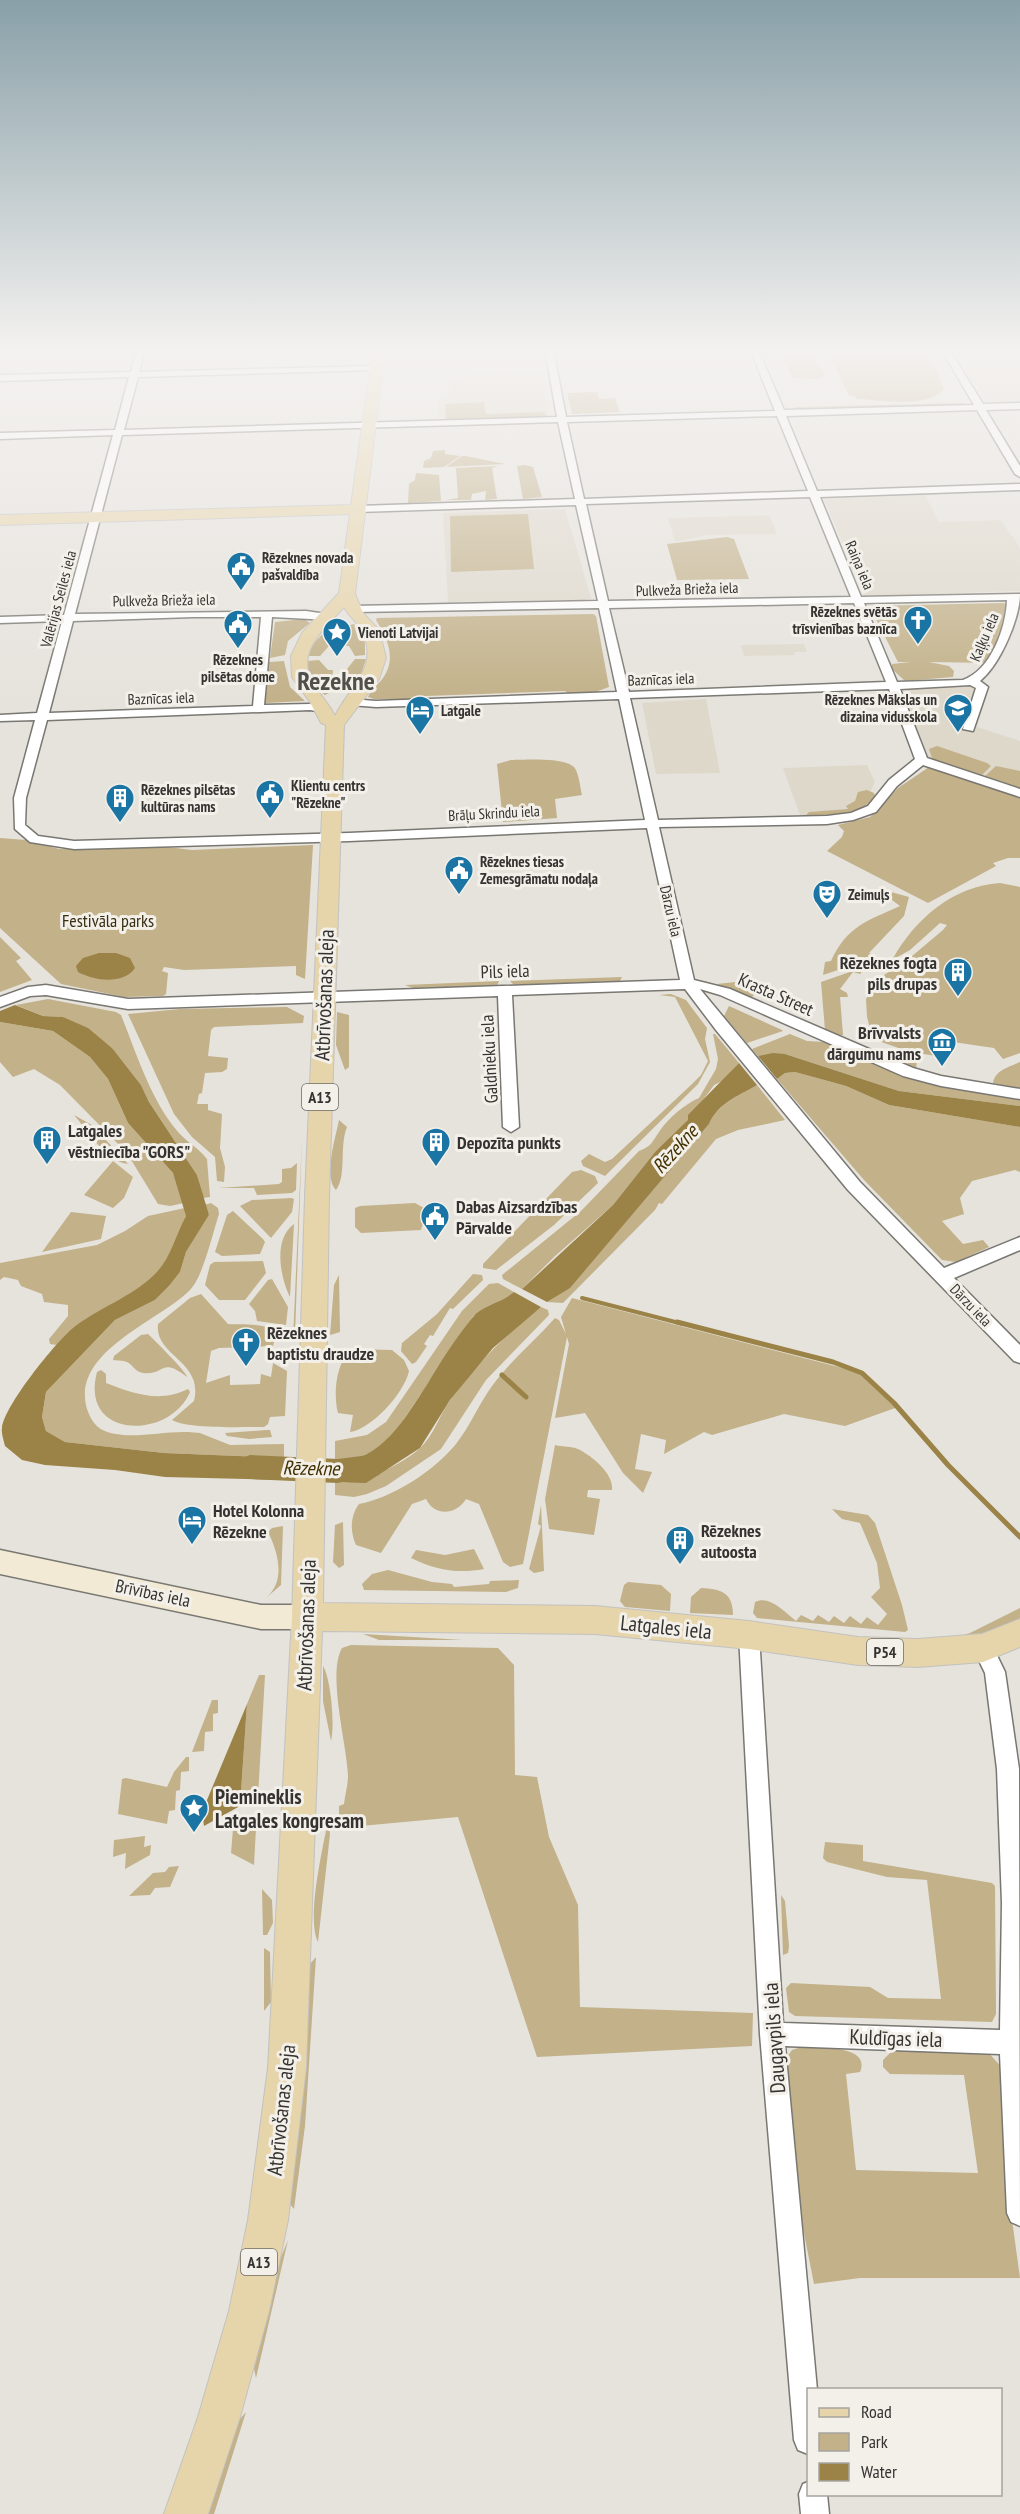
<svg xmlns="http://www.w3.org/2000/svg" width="1020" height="2514" viewBox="0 0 1020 2514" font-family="'PT Sans Narrow',sans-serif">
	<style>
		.built { fill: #ded8cb }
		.green { fill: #c2b189 }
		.water { fill: #9b8347 }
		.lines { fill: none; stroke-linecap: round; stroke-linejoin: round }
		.stream-far1 { stroke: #9b8347; stroke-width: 4 }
		.stream { stroke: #9b8347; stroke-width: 5 }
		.river { fill: #9b8347; fill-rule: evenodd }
		.street-casing { stroke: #797771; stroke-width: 3 }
		.secondary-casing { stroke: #797771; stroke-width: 3 }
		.primary-casing { stroke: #c2c2c1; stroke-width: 2 }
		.street { fill: #fff; fill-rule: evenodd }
		.secondary { fill: #f2ead5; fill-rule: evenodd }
		.primary { fill: #e6d4aa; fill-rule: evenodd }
		.labels { text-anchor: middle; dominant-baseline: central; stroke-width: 6; stroke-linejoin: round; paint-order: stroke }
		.far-poi-label { font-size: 15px; font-weight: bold; fill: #353331; stroke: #f3f0ea; text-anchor: start }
		.far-street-label { font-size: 15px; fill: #353331; stroke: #f3f0ea }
		.shield { fill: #f3f0ea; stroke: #6e6c68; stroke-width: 1.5 }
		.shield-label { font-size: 16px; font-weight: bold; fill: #353331 }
		.park-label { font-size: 18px; fill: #392e12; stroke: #f3f0ea }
		.poi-label { font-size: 18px; font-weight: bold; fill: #353331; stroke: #f3f0ea; text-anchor: start }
		.street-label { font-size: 18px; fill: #353331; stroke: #f3f0ea }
		.water-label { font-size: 20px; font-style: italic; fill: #433100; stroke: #f3f0ea }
		.near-street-label { font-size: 21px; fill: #353331; stroke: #f3f0ea }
		.near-poi-label { font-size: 21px; font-weight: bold; fill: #353331; stroke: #f3f0ea; text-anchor: start }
		.far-town-label { font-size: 26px; font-weight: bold; fill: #514f4a; stroke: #f3f0ea }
	</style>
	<rect width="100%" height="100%" fill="#e6e3dd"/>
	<path class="built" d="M 149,349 L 287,349 L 285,356 L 145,357 Z
		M 953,349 L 1020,349 L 1020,403 L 987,403 Z
		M 541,374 L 549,414 L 438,418 L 438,399 L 450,398 L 449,379 L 471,375 Z
		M 925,495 L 939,522 L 1001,520 L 1011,536 L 1014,537 L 1020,550 L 1020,591 L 865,596 L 824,499 Z
		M 565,509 L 591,598 L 584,600 L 448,602 L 443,513 Z
		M 769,515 L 777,534 L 707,535 L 675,542 L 668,518 Z
		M 804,644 L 807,652 L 794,652 L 795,655 L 744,656 L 741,645 Z
		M 971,684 L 989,687 L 977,727 L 1020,741 L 1020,790 L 928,758 L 926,755 L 902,692 L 911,689 Z
		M 706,699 L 720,773 L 656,774 L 642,703 Z
		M 867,765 L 875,782 L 867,799 L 854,810 L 825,815 L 800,815 L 783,768 Z"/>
	<path class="green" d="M 771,349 L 815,349 L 816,354 L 811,354 L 815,356 L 825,376 L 817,379 L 793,378 L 783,357 L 785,354 L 773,354 Z
		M 827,349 L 922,349 L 936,370 L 944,389 C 927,410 878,399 856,399 L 855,396 L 849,396 Z
		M 597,392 L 599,399 L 615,398 L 620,412 L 572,414 L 567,393 Z
		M 484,402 L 486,414 L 544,412 L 547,416 L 446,420 L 445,404 Z
		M 962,403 L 967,405 L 793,408 L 796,407 Z
		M 445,450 L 445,454 L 460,456 L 444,467 L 423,468 L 424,461 L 431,458 L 433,451 Z
		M 462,456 L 466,456 L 505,464 L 446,467 Z
		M 525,465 L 533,467 L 542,497 L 523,499 L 517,466 Z
		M 498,466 L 492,468 L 497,499 L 485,500 L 486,491 L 472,494 L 471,500 L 446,500 L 458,498 L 456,468 Z
		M 416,473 L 439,475 L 441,501 L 408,503 L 409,484 L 415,480 Z
		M 528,514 L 534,569 L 451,572 L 450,516 Z
		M 727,537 L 734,539 L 749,579 L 677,580 L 667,544 Z
		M 1003,603 L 1008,605 L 991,663 L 929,662 L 949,666 L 954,671 L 953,677 L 905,681 L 892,669 L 892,664 L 910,662 L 898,662 L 869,606 Z
		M 593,614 L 596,616 L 609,687 L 598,691 L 598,693 L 569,694 L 565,691 L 426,696 L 422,699 L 374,699 L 368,697 C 371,689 378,685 383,678 C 397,658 387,638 376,620 L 377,618 Z
		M 304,619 L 310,623 L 288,641 L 285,655 L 270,658 L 275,622 Z
		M 354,624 L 365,643 L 365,655 L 355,656 L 349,646 L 343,646 L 346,626 Z
		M 331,625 L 338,626 L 335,646 L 329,646 L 320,656 L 308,656 L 312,645 Z
		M 355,659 L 366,659 L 361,675 L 346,693 L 340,691 L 340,670 L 347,669 Z
		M 319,660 L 328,670 L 333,670 L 331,692 L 325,695 C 313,687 307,675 307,661 Z
		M 284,661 L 290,687 L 305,701 L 265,703 L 269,662 Z
		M 937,746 L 987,763 L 991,766 L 982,775 L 937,761 L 932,758 L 929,749 Z
		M 511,760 C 525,760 563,757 574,767 C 579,773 580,787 582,795 L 555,799 L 557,818 L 503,822 L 497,764 Z
		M 996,766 L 1020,771 L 1020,788 L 985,776 Z
		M 929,767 L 1020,798 L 1020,858 L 1008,858 L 993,863 L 996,866 L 928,903 L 827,851 L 842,837 L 844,831 L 838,825 L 870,817 L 898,788 Z
		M 867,790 L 874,793 L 876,798 L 856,812 L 804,817 L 809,812 L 848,809 L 846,806 L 855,801 L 858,792 Z
		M 0,838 L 26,840 L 59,849 L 167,847 L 192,850 L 313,845 L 305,979 L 296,975 L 296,966 L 184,970 L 164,967 L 162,971 L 168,973 L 166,994 L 163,996 L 124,997 L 61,984 L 0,928 Z
		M 1000,883 L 1020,887 L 1020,1053 L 1003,1059 L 994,1048 L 953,1042 L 937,1044 L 936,1056 L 918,1053 L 916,1069 L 906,1066 L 909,1061 L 907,1051 L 876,1040 L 871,1032 L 867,1017 L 866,999 L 879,978 L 905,962 L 943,930 L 947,925 L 940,923 L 910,950 L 892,960 C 915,919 953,886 1000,883 Z
		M 891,892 L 909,897 L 904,916 L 869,953 L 876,956 L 874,958 L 823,975 L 825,962 L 831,961 C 847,926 867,921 900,906 L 888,897 Z
		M 0,937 L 21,958 L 16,961 L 32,980 L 0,992 Z
		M 867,966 L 860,974 L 853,972 L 840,989 L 847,993 L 848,997 L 840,997 L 843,1035 L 840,1036 L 825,1030 L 821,982 Z
		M 622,977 L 620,981 L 514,985 L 510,981 Z
		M 499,981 L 497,986 L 413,988 L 405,985 Z
		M 745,981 L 757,983 L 757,992 L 752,997 L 744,996 L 717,984 Z
		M 671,994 L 686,1000 L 707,1028 L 705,1039 L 710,1062 L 698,1084 L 605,1176 L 583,1166 L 581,1161 L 589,1154 L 605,1162 L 612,1159 L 691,1085 L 701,1075 L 708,1061 L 675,997 L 659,995 Z
		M 48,999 L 116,1012 L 121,1015 C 136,1052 149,1095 174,1127 C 183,1140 198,1147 207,1159 L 210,1197 L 203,1198 L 197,1175 L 149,1102 L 141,1085 L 113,1049 L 63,1017 L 43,1016 L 16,1005 Z
		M 729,1006 L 782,1030 L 783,1031 L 747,1043 L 724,1016 Z
		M 287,1007 L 304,1016 L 303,1023 L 214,1027 L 211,1030 L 208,1056 L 228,1058 L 227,1069 L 222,1072 L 205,1073 L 202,1093 L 199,1094 L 197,1104 L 208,1104 L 208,1110 L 222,1114 L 220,1148 L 225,1167 L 224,1182 L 217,1181 L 215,1157 L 192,1137 L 174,1114 L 128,1014 L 180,1009 Z
		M 337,1012 L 349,1015 L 349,1067 L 345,1070 L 336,1045 Z
		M 0,1022 L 53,1031 L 90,1057 L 108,1079 L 128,1123 L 173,1173 L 184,1203 L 170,1206 L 158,1204 L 127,1153 L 60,1085 L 34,1069 L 13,1077 L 0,1062 Z
		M 713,1034 L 715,1034 L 739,1063 L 722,1081 L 714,1085 L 684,1126 L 655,1152 L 613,1205 L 554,1257 L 522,1289 L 503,1279 L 502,1275 L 581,1211 L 639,1151 C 652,1146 652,1142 659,1132 C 668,1118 685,1104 699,1098 L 716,1069 L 718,1059 Z
		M 790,1034 L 807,1041 L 825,1042 L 927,1083 L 1020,1097 L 1020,1106 L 899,1091 L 785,1054 L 758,1056 L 752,1049 Z
		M 1020,1062 L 1020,1089 L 993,1083 C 995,1070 1009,1067 1020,1062 Z
		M 795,1072 L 846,1086 L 889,1105 L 1020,1127 L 1020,1172 L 1015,1170 L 972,1181 L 960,1198 L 964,1214 L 942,1221 L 963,1244 L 983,1240 L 989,1247 L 956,1262 L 942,1260 L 864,1180 L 777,1079 L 785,1073 Z
		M 757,1085 L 785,1120 L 738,1130 L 716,1139 L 662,1204 L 659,1203 L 655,1210 L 563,1303 L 547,1302 L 570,1287 L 709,1124 C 719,1102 737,1097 757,1085 Z
		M 74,1115 L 92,1125 L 128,1164 C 107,1162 87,1130 74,1115 Z
		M 339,1120 L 347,1127 C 339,1146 347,1176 336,1190 C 323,1177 336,1136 339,1120 Z
		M 302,1138 L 295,1335 L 293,1339 Z
		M 113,1161 L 133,1177 L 124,1198 L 113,1208 L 84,1195 Z
		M 297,1163 L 296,1190 L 292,1193 L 257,1195 L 254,1188 L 218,1188 L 279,1184 L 282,1182 L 282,1169 L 291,1168 Z
		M 581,1170 L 595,1176 L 598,1183 L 554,1225 L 496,1270 L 483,1268 L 483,1264 L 572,1172 Z
		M 291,1198 L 294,1199 L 292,1212 L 271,1238 L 240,1206 L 252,1200 Z
		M 211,1203 L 218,1208 L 219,1214 C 213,1232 203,1277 190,1290 C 158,1322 70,1352 87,1409 C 92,1424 100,1432 116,1434 C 138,1438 165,1431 188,1432 L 200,1433 L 230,1445 L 284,1444 L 284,1458 L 164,1453 L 65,1442 L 46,1431 L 42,1417 L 46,1392 L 115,1320 L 155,1300 L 169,1286 L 180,1272 L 186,1252 L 209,1215 L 204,1205 Z
		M 415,1203 L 424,1208 L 425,1216 L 421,1230 L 361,1233 L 355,1227 L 355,1208 L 360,1206 Z
		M 185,1208 L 186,1216 L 168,1260 L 154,1276 L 134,1292 L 74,1328 L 57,1345 L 50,1344 L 49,1339 L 68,1316 L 68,1305 L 44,1302 L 42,1294 L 21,1286 L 18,1280 L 4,1277 L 0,1280 L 0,1263 L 97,1245 L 125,1231 L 148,1216 Z
		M 233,1211 L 263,1239 L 265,1242 L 260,1254 L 222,1256 L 215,1252 L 227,1215 Z
		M 71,1212 L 106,1216 L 101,1239 L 42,1252 Z
		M 294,1224 L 290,1297 C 280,1277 273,1239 294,1224 Z
		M 263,1261 L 266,1273 L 245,1300 L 219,1300 L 205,1285 L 210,1265 L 214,1262 Z
		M 473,1274 L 482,1275 L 483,1280 L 453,1309 L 450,1308 L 433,1336 L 430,1335 L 424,1344 L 427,1346 L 416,1362 L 412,1364 L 401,1351 L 402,1343 L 437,1314 Z
		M 339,1275 L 340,1332 L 330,1335 L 334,1285 Z
		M 272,1279 L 288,1307 L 286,1325 L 257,1321 L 255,1311 L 249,1304 L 268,1280 Z
		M 498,1283 L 514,1292 L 508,1299 L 473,1316 L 396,1431 C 379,1449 361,1461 335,1464 L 335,1441 L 367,1435 L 386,1422 L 462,1311 L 489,1284 Z
		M 201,1294 L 228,1324 C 241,1325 269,1322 276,1334 L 273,1346 L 219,1348 L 211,1351 L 206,1383 L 230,1375 L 230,1385 L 260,1384 L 261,1374 L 271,1377 L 273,1363 L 287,1371 L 285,1416 L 270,1417 L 268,1424 L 264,1427 C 245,1427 186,1429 172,1420 L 194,1401 C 204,1361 154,1356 158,1324 L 190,1298 Z
		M 572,1298 L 862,1373 L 898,1407 L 845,1426 L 784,1414 L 712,1435 L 704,1432 L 664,1454 L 666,1440 L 641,1434 L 635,1469 L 652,1472 L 643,1493 L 623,1473 L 585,1413 L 555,1418 L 569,1344 L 567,1337 L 523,1564 L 510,1567 L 503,1562 L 479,1504 L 466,1499 C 456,1515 435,1517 426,1499 L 412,1504 L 381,1553 L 356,1545 C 350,1532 350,1516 359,1504 C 392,1498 434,1471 456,1444 C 470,1426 479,1404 492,1386 C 510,1361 535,1341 555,1318 L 559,1320 L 566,1334 L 561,1317 Z
		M 541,1307 L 548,1310 L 549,1315 L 486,1380 L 441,1449 L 386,1486 L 367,1494 L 354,1497 L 335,1495 L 335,1482 C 358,1486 401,1465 419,1449 C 434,1436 439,1415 451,1399 C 477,1364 507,1333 541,1307 Z
		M 148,1334 C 155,1341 186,1371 187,1377 C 160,1356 165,1376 143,1373 C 135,1372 133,1365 127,1362 C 123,1360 116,1361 113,1360 L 114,1356 L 141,1335 Z
		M 352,1349 L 392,1350 L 404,1360 L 409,1371 C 404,1394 370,1430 350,1432 L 353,1415 L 338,1413 C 333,1395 336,1361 352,1349 Z
		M 101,1370 L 106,1374 L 106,1383 C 134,1394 160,1403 188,1389 L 190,1392 C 170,1440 79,1440 97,1372 Z
		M 266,1430 L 270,1430 L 272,1437 L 249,1439 L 227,1436 L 225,1433 Z
		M 555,1445 C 563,1447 573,1446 580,1450 C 593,1457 614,1474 612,1490 L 588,1490 L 587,1497 L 600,1499 L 594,1535 L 549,1529 L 545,1499 Z
		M 541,1505 L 544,1571 L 534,1573 L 529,1569 L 541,1526 L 538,1524 Z
		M 832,1509 L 868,1515 L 875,1523 L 902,1605 L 908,1630 L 905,1632 L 757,1618 L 753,1613 L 755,1602 C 770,1595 784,1612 796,1621 L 801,1615 L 813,1621 L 818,1615 L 829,1622 L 834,1616 L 844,1623 L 850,1616 L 861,1624 L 867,1617 L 878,1625 L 887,1614 L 871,1597 L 880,1588 L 877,1563 L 860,1523 L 842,1519 Z
		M 343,1522 L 344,1565 L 339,1568 L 333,1562 L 335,1525 Z
		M 283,1526 L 281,1585 L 267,1597 C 286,1580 278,1552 268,1532 L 272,1528 Z
		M 474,1549 L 484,1569 C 457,1574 436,1570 411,1558 L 416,1550 L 445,1555 Z
		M 388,1570 L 432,1582 L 452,1584 L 454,1587 L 489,1584 L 490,1581 L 519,1580 L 518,1588 L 506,1592 L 364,1590 L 362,1584 L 372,1574 Z
		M 628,1582 L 661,1585 L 671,1594 L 670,1611 L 625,1607 L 620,1601 L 624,1585 Z
		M 701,1588 C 722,1589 733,1593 733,1615 L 690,1613 L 691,1597 Z
		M 1020,1608 L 1020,1621 L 967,1639 L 950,1639 L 970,1633 Z
		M 363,1634 L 463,1640 L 379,1640 Z
		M 351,1645 L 498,1648 L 514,1665 L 515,1775 L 537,1777 L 549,1837 L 578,1905 L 580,2007 L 753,2013 L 752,2046 L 537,2057 L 458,1817 L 339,1828 L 339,1806 L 344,1804 C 345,1795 348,1785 348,1776 C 347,1745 327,1674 342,1648 Z
		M 323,1666 C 331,1679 335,1726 331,1741 L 323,1701 Z
		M 259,1675 L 265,1675 L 258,1796 L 240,1806 L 247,1704 Z
		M 212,1700 L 218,1700 L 218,1713 L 213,1714 L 213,1731 L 205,1732 L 204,1751 L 192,1752 Z
		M 186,1757 L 189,1757 L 189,1771 L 181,1772 L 180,1790 L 176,1791 L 175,1810 L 169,1811 L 167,1824 L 118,1814 L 122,1779 L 126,1778 L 167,1787 L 174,1772 Z
		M 328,1821 L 330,1834 L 318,1942 C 306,1919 323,1847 328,1821 Z
		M 256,1828 L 254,1865 L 231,1853 L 233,1829 Z
		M 145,1836 L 144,1847 L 151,1845 L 150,1855 L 125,1869 L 126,1853 L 113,1857 L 114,1840 Z
		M 825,1842 L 863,1845 L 863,1861 L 992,1883 L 995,1886 L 996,2014 L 992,2022 L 795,2016 L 789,2012 L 786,1988 L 791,1983 L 870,1987 L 888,1998 L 941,1999 L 927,1880 L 887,1877 L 827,1862 L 823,1858 Z
		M 179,1866 L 170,1887 L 155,1888 L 150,1895 L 129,1896 L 153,1873 L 165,1872 L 169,1867 Z
		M 262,1889 L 272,1900 L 273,1923 L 267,1935 L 263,1935 Z
		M 781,1895 L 785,1901 L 789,1946 L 788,1953 L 783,1955 Z
		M 264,1948 L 270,1952 L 271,2002 L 264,2011 Z
		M 316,1957 L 305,2126 L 294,2209 L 289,2203 L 307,2050 L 310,1964 Z
		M 798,2048 C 813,2048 872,2043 860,2072 L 846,2074 L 856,2170 L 978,2173 L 964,2075 L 890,2074 L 883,2067 L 883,2060 L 893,2050 L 905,2049 L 988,2052 L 1003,2069 L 1007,2183 L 1020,2278 L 860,2278 L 814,2284 L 800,2213 L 784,2061 L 792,2050 Z
		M 288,2240 L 256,2378 L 254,2369 L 279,2262 Z
		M 246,2412 L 214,2514 L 208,2514 L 239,2420 Z"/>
	<path class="water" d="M 99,953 L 116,953 L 130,958 L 135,968 C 123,985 95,981 78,972 L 76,966 L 83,958 Z
		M 15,1005 L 43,1016 L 63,1017 L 88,1028 L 113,1049 L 141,1085 L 149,1102 L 197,1175 L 209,1215 L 186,1252 L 180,1272 L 169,1286 L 155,1300 L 115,1320 L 46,1392 L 42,1417 L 46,1431 L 65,1442 L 164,1453 L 284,1458 L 283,1480 L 165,1477 L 115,1470 L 45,1465 L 22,1460 L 5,1446 C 4,1441 1,1434 2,1428 C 4,1406 55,1343 73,1328 C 98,1308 130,1298 154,1275 C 171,1259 175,1236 186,1216 L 173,1173 L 128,1123 L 108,1079 L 90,1057 L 53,1031 L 0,1022 L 0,1011 Z
		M 773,1053 L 785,1054 L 899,1091 L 1020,1106 L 1020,1127 L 889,1105 L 846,1086 L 795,1072 L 785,1073 L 777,1079 L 758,1056 Z
		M 739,1063 L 757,1085 C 737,1097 719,1102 709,1124 L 570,1288 L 547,1302 L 522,1289 L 613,1205 L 655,1152 L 688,1120 L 688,1115 Z
		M 514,1292 L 541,1307 L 493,1348 L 450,1400 L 420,1448 L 366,1483 L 335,1482 L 335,1464 C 384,1458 403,1421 428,1383 C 441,1361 456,1338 472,1318 C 482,1305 502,1303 514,1292 Z
		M 247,1704 L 240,1806 L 204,1826 L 202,1812 Z"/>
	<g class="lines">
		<path class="stream-far1" d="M 582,1298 L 683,1324"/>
		<path class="stream" d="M 677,1322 L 833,1362 L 862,1373 L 894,1403 L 948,1465 L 1020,1537
			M 502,1375 L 526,1397"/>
		<path class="river" d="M 250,1455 L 338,1459 L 369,1455 L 379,1459 L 383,1467 L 379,1475 L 338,1483 L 250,1479 L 240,1475 L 236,1467 L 240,1459 Z"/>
		<g class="street-casing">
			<path id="street" d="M 137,349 L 145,349 L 139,372 L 376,366 L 380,368 L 376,370 L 138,377 L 124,430 L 557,417 L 545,349 L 553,349 L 566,417 L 775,411 L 750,349 L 758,349 L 784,410 L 974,405 L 941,349 L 949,349 L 983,404 L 1020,403 L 1020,409 L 986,410 L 1020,466 L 1020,477 L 1015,474 L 977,410 L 786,416 L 817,491 L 1020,484 L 1020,490 L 820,497 L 861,597 L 1020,594 C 1020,617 1001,664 980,681 L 988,687 L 973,731 L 963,729 L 976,688 L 970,685 L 900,689 L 927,758 L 1020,789 L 1020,797 L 923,765 L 897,786 L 876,812 L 853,820 L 827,824 L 659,827 L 694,980 L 730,989 L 913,1068 L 941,1076 L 1020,1089 L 1020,1099 L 941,1086 L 903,1076 L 720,995 L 700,989 L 860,1182 L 944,1268 L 1020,1237 L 1020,1250 L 954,1278 L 1020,1345 L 1020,1363 L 1014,1361 L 848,1190 L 716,1030 L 685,989 L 512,995 L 519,1127 L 511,1132 L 503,1127 L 498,996 L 128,1009 L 46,995 L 30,996 L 0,1007 L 0,997 L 28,987 L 46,985 L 128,999 L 680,980 L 647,828 L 349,841 L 74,849 L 30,842 L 15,829 L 14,798 L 35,720 L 0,721 L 0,715 L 37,713 L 62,621 L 0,623 L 0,617 L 64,615 L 113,435 L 0,439 L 0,433 L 115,430 L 129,377 L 0,381 L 0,375 L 131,372 ZM 777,416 L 808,491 L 584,499 L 567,422 ZM 558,422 L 575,499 L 358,506 L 353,509 L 358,512 L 576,505 L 598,601 L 354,606 L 349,609 L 354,612 L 599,608 L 617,692 L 376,701 L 350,699 L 344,702 L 350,705 L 376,707 L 619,699 L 645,820 L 349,833 L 74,841 L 38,836 L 25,825 L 26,798 L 47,720 L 310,710 L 324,712 L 330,709 L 310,704 L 264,705 L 272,617 L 329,620 L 334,617 L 333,615 L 306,611 L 75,614 L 122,435 ZM 810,497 L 851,597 L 608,601 L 586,504 ZM 1007,600 C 1006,628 991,670 963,680 L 897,682 L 864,603 ZM 854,603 L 886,682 L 629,692 L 609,608 ZM 193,617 L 261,617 L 253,706 L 49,713 L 73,621 ZM 889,689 L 915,759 L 889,780 L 868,806 L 851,813 L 827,816 L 658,820 L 630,698 Z
				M 749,1626 L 756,1629 L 759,1635 L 783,2023 L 1000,2030 L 1002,1903 L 997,1769 L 985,1673 L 973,1648 L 976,1641 L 983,1639 L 990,1641 L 1005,1672 L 1019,1769 L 1020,2226 L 1011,2222 L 1007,2213 L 1000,2054 L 785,2046 L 817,2390 L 808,2390 L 808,2454 L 798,2450 L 794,2440 L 760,2034 L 739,1635 L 742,1629 Z
				M 808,2482 L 808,2494 L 827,2494 L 829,2514 L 801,2514 L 799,2494 L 803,2484 Z"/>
		</g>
		<g class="secondary-casing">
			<path id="secondary" d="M 0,1550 L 261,1605 L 307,1605 L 317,1608 L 321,1617 L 317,1626 L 307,1629 L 261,1629 L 0,1574 Z"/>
		</g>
		<g class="primary-casing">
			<path id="primary" d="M 373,349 L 385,349 L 355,594 L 363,613 L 379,630 L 386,658 L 379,679 L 344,725 L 329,1197 L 323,1603 L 595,1606 L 749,1621 L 858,1637 L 918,1639 L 982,1634 L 1020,1619 L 1020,1647 L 983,1662 L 918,1667 L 858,1665 L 749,1649 L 595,1634 L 322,1631 L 306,2068 L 288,2220 L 269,2311 L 240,2417 L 208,2514 L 164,2514 L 198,2417 L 229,2311 L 248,2220 L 268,2068 L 292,1617 L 305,1197 L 326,725 L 321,723 L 310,702 L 292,677 L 291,656 L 302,633 L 339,593 L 350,514 L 0,525 L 0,515 L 351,505 ZM 344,607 C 349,617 359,623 363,633 C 379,668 349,687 335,716 C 329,703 313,687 309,675 C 300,647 327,626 344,607 Z"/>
		</g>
		<use href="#street" class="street"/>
		<use href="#secondary" class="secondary"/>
		<use href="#primary" class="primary"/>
	</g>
	<linearGradient id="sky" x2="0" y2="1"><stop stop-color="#89a0a8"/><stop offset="0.5" stop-color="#f4f2f0"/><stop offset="1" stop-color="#f4f2f0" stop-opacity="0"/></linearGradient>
	<rect width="1020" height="701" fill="url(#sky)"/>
	<defs>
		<g id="civic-pin" transform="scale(1.5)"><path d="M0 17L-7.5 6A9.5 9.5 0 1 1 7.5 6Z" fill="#1b75a4" stroke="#f3f0ea"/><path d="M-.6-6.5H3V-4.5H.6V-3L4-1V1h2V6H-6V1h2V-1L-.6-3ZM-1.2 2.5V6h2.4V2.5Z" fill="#fff"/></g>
		<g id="church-pin" transform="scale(1.5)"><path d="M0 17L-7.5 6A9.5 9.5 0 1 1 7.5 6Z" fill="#1b75a4" stroke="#f3f0ea"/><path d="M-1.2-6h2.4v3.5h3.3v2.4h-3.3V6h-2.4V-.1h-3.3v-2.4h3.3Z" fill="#fff"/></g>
		<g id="sight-pin" transform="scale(1.5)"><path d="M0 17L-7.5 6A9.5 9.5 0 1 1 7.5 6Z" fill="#1b75a4" stroke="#f3f0ea"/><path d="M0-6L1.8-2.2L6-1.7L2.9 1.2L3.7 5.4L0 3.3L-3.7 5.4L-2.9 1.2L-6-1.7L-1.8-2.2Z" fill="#fff"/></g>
		<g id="school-pin" transform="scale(1.5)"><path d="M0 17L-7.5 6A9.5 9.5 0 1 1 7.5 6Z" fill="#1b75a4" stroke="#f3f0ea"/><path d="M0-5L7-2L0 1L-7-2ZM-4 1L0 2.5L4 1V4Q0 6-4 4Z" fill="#fff"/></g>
		<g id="hotel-pin" transform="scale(1.5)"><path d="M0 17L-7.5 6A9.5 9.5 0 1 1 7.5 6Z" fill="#1b75a4" stroke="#f3f0ea"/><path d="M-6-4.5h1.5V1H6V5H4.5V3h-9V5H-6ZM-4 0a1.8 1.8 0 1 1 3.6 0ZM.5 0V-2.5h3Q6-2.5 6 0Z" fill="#fff"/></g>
		<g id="building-pin" transform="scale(1.5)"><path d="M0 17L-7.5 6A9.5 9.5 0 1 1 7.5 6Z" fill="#1b75a4" stroke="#f3f0ea"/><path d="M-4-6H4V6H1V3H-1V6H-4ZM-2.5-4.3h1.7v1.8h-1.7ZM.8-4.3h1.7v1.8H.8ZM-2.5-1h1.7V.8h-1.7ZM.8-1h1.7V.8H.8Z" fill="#fff"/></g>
		<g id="theatre-pin" transform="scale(1.5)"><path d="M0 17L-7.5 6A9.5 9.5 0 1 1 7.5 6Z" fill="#1b75a4" stroke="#f3f0ea"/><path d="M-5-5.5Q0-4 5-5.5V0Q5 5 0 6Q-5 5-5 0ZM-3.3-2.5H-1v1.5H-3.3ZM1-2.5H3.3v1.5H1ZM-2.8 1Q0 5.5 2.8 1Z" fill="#fff"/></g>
		<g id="museum-pin" transform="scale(1.5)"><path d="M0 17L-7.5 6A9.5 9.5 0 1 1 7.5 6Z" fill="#1b75a4" stroke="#f3f0ea"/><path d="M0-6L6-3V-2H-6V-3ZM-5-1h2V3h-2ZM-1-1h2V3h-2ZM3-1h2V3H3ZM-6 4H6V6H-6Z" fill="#fff"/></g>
	</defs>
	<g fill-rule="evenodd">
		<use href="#civic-pin" x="241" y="566"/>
		<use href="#church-pin" x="918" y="620"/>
		<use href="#civic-pin" x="238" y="624"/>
		<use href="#sight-pin" x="337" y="632"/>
		<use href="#school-pin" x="958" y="708"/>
		<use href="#hotel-pin" x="420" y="710"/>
		<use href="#civic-pin" x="270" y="794"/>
		<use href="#building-pin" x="120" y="798"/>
		<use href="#civic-pin" x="459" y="870"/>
		<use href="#theatre-pin" x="827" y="894"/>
		<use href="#building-pin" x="958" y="972"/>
		<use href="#museum-pin" x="942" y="1042"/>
		<use href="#building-pin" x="47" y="1140"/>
		<use href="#building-pin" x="436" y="1142"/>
		<use href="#civic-pin" x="435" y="1216"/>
		<use href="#church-pin" x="246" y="1342"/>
		<use href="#hotel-pin" x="192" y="1520"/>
		<use href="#building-pin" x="680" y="1540"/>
		<use href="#sight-pin" x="194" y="1808"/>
	</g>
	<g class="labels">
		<g class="far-poi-label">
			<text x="262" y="557">Rēzeknes novada<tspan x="262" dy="17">pašvaldība</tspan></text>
			<text x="897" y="611" text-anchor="end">Rēzeknes svētās<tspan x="897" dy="17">trīsvienības baznīca</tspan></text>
			<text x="358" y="632">Vienoti Latvijai</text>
			<text x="238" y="659" text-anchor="middle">Rēzeknes<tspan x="238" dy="17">pilsētas dome</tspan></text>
			<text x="937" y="699" text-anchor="end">Rēzeknes Mākslas un<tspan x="937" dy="17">dizaina vidusskola</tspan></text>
			<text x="441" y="710">Latgale</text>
			<text x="291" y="785">Klientu centrs<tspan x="291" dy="17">"Rēzekne"</tspan></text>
			<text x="141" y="789">Rēzeknes pilsētas<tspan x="141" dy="17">kultūras nams</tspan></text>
			<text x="480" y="861">Rēzeknes tiesas<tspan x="480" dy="17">Zemesgrāmatu nodaļa</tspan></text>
			<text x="848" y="894">Zeimuļs</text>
		</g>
		<g class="far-street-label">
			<text transform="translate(860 565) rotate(67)">Raiņa iela</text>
			<text transform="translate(687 589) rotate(-2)">Pulkveža Brieža iela</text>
			<text transform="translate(58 599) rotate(-75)">Valērijas Seiles iela</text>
			<text transform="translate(164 600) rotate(-1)">Pulkveža Brieža iela</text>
			<text transform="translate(984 637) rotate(-67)">Kaļķu iela</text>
			<text transform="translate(661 679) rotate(-2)">Baznīcas iela</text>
			<text transform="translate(161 698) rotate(-2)">Baznīcas iela</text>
			<text transform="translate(494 813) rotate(-3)">Brāļu Skrindu iela</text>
			<text transform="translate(671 911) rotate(77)">Dārzu iela</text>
			<text transform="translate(971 1305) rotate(46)">Dārzu iela</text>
		</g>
		<g class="shield">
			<rect x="302" y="1084" width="36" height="26" rx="4.5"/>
			<rect x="867" y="1639" width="36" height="26" rx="4.5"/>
			<rect x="241" y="2249" width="36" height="26" rx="4.5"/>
		</g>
		<g class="shield-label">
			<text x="320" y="1097">A13</text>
			<text x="885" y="1652">P54</text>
			<text x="259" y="2262">A13</text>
		</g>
		<g class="park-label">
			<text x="108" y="920">Festivāla parks</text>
		</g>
		<g class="poi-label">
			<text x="937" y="962" text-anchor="end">Rēzeknes fogta<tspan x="937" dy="21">pils drupas</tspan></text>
			<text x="921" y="1032" text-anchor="end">Brīvvalsts<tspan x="921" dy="21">dārgumu nams</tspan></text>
			<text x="68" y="1130">Latgales<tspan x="68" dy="21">vēstniecība "GORS"</tspan></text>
			<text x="457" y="1142">Depozīta punkts</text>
			<text x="456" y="1206">Dabas Aizsardzības<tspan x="456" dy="21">Pārvalde</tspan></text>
			<text x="267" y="1332">Rēzeknes<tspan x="267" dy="21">baptistu draudze</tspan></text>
			<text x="213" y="1510">Hotel Kolonna<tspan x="213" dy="21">Rēzekne</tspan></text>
			<text x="701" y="1530">Rēzeknes<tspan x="701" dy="21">autoosta</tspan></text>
		</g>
		<g class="street-label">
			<text transform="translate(505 971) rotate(-2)">Pils iela</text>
			<text transform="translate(776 994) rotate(24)">Krasta Street</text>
			<text transform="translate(489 1059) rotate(-93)">Galdnieku iela</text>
			<text transform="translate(153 1593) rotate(12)">Brīvības iela</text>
		</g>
		<g class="water-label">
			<text transform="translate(675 1149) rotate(-48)">Rēzekne</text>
			<text transform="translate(311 1468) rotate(1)">Rēzekne</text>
		</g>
		<g class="near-street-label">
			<text transform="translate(324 995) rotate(-88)">Atbrīvošanas aleja</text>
			<text transform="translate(306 1625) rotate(-88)">Atbrīvošanas aleja</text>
			<text transform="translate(666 1627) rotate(6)">Latgales iela</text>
			<text transform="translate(774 2038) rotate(-94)">Daugavpils iela</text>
			<text transform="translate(896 2038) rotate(2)">Kuldīgas iela</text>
			<text transform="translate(281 2110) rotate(-84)">Atbrīvošanas aleja</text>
		</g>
		<g class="near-poi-label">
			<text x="215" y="1796">Piemineklis<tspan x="215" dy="24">Latgales kongresam</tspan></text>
		</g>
		<g class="far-town-label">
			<text x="336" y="680">Rezekne</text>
		</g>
	</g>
	<rect x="807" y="2388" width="195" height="108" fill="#f3f0ea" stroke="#a7a4a0" stroke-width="1.5"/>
	<rect x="819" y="2408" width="30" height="9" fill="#e6d4aa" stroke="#a7a4a0" stroke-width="1.5"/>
	<text x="861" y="2418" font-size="18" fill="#353331">Road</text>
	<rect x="819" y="2433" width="30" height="18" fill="#c2b189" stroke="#a7a4a0" stroke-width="1.5"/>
	<text x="861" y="2448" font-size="18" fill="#353331">Park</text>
	<rect x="819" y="2463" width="30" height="18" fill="#9b8347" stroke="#a7a4a0" stroke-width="1.5"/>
	<text x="861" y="2478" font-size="18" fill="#353331">Water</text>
</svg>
